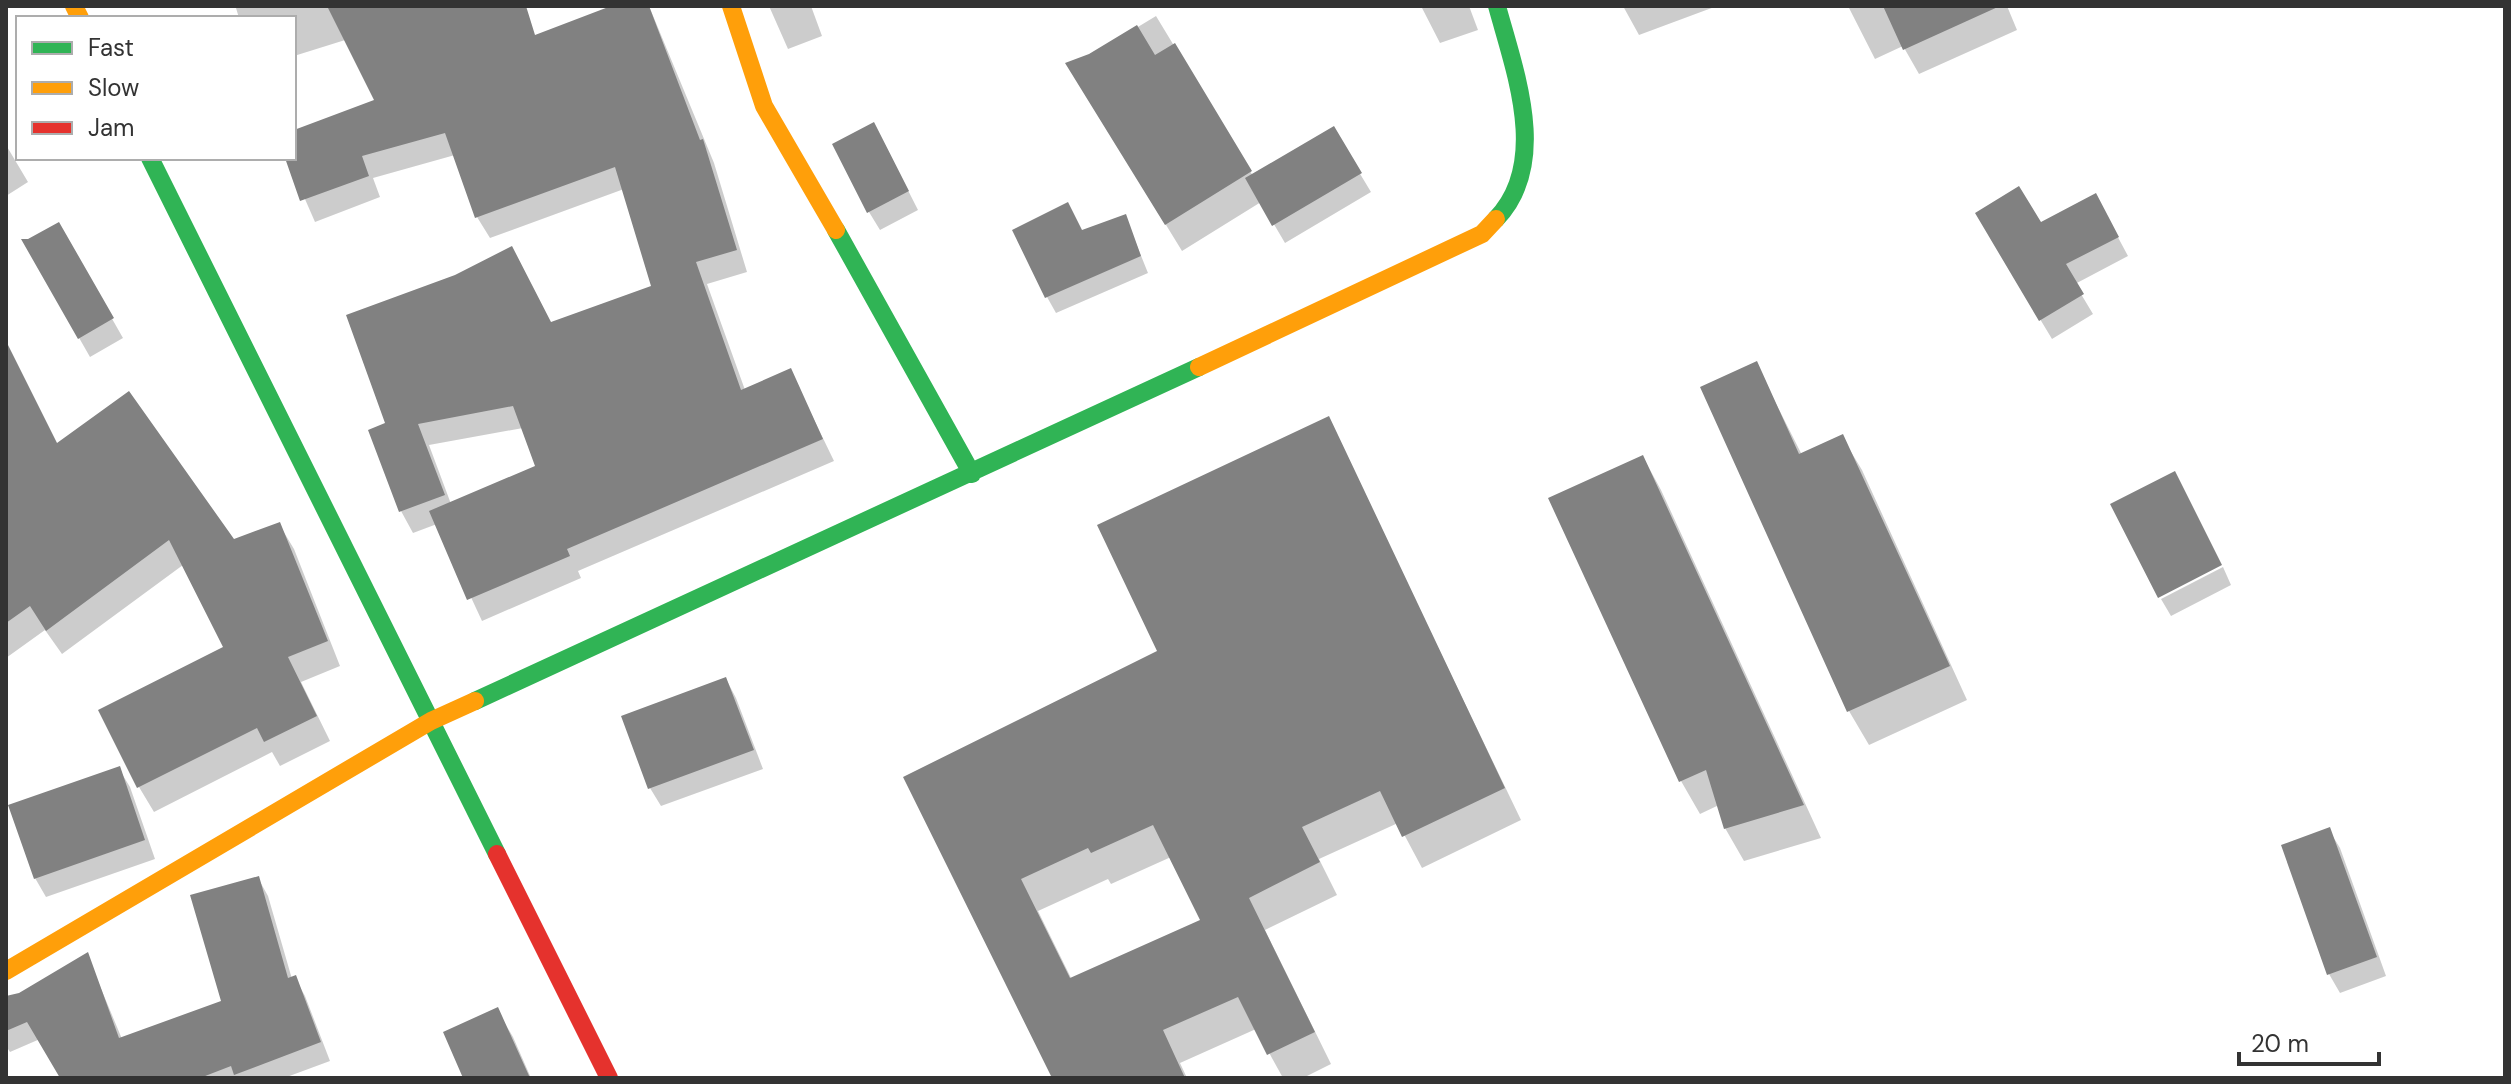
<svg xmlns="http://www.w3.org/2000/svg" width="2511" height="1084" viewBox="0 0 2511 1084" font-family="'DM Sans',sans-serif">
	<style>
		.shadow { fill: #0003; fill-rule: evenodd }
		.building { fill: #818181; fill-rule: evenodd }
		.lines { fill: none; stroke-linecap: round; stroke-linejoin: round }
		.fast { stroke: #30b455; stroke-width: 18 }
		.slow { stroke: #ff9f0a; stroke-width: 18 }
		.jam { stroke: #e5322d; stroke-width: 18 }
	</style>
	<rect width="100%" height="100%" fill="#fff"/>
	<path class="shadow" d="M 244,6 L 454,6 L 294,56 L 294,18 L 239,18 L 236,8 Z
		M 617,6 L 649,6 L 714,163 L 747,272 L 707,284 L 745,390 L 790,370 L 834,461 L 578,571 L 581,578 L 482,621 L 437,524 L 413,533 L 401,511 L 387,424 L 552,324 L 654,288 L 624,189 L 490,238 L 477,217 L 455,155 L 373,178 L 380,197 L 315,222 L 287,158 L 294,158 L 294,132 L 550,86 ZM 523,428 L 538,467 L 451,504 L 429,445 Z
		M 769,6 L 811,6 L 822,36 L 788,49 Z
		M 1421,6 L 1469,6 L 1478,30 L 1440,43 Z
		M 1623,6 L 1717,6 L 1639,35 Z
		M 1848,6 L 2007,6 L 2017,30 L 1919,74 L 1903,46 L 1875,59 Z
		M 1156,16 L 1253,176 L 1333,129 L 1371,192 L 1285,243 L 1261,202 L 1182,251 L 1084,91 L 1090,56 Z
		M 884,143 L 918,210 L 880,230 L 869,212 Z
		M 6,145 L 28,182 L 6,196 Z
		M 1977,214 L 2040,225 L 2106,215 L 2128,256 L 2075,284 L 2093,314 L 2052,339 Z
		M 1125,216 L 1148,273 L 1056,313 L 1047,297 L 1082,232 Z
		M 58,224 L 123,338 L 90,357 L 25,243 Z
		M 1756,364 L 1802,455 L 1842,437 L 1862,470 L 1967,700 L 1869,745 L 1849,711 L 1702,388 Z
		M 6,379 L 58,445 L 234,542 L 279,524 L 294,549 L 340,666 L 301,682 L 330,741 L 280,766 L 272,752 L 154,812 L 139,787 L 225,648 L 183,565 L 62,654 L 45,630 L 6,658 Z
		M 1328,419 L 1521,820 L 1422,868 L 1398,823 L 1319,859 L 1337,895 L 1265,930 L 1331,1064 L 1303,1078 L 1283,1078 L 1256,1029 L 1180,1063 L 1187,1078 L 1054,1078 L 906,778 L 1160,652 ZM 1171,857 L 1203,921 L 1072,980 L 1038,911 L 1108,879 L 1111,884 Z
		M 1643,457 L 1661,490 L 1821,838 L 1744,861 L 1725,828 L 1719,805 L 1700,814 L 1681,781 Z
		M 2223,567 L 2231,585 L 2171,616 L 2161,599 Z
		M 726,679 L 736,698 L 763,769 L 661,806 L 650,788 Z
		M 119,769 L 130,787 L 155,859 L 46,897 L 35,878 Z
		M 2329,830 L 2340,848 L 2386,976 L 2340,993 L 2329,974 Z
		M 258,878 L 268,896 L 292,979 L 295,978 L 305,996 L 330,1061 L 284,1078 L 62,1078 L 40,1039 L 10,1052 L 6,1046 L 6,998 L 19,994 L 87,955 L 122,1039 L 223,1002 Z
		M 497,1010 L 513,1037 L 531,1078 L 466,1078 Z"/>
	<path class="building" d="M 327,6 L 526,6 L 535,35 L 611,6 L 649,6 L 700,140 L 703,139 L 737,250 L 696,262 L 741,390 L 791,368 L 823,439 L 567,549 L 570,556 L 467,600 L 429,511 L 535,466 L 513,406 L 418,424 L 445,495 L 399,512 L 368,430 L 385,423 L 346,315 L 455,275 L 512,246 L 551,322 L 651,286 L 615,167 L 475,218 L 445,133 L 362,156 L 369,176 L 300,201 L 285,158 L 294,158 L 294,130 L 374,100 Z
		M 1883,6 L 2000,6 L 1903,50 Z
		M 1137,25 L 1155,55 L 1175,43 L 1252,171 L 1165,225 L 1065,63 L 1089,54 Z
		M 874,122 L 909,191 L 867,213 L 832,144 Z
		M 1334,126 L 1362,173 L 1272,226 L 1245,178 Z
		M 2019,186 L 2041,222 L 2096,193 L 2119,237 L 2066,264 L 2084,294 L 2039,321 L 1975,213 Z
		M 1068,202 L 1082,230 L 1126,214 L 1141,256 L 1045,298 L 1012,230 Z
		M 59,222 L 114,318 L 78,339 L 21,239 L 28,239 Z
		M 6,341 L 57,443 L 129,391 L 234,539 L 280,522 L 328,641 L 288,657 L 317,716 L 264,742 L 257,728 L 137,788 L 98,710 L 223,647 L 169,540 L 46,631 L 30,606 L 6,623 Z
		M 1757,361 L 1799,454 L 1843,434 L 1950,666 L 1847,712 L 1700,387 Z
		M 1329,416 L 1505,788 L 1402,837 L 1380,791 L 1302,827 L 1320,862 L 1249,898 L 1315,1032 L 1267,1055 L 1238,997 L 1163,1030 L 1185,1078 L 1052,1078 L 903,777 L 1157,651 L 1097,525 ZM 1153,825 L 1200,920 L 1070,978 L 1021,879 L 1088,848 L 1091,853 Z
		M 1643,455 L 1804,805 L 1724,829 L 1706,770 L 1679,782 L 1548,498 Z
		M 2175,471 L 2222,565 L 2158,598 L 2110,504 Z
		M 726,677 L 754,750 L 648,789 L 621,716 Z
		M 120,766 L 145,840 L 34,879 L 8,805 Z
		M 2330,827 L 2377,957 L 2327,975 L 2281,845 Z
		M 259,876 L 288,978 L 296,975 L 321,1042 L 234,1075 L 231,1066 L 200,1078 L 60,1078 L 27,1022 L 6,1031 L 6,996 L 19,993 L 88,952 L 119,1038 L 221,1001 L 190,895 Z
		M 498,1007 L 530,1078 L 463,1078 L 443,1032 Z"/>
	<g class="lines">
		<path class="fast" d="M 150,158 L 497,854
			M 1496,219 C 1550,163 1515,72 1497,6
			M 836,230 L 972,474
			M 475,701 L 1199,367"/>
		<path class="slow" d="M 74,6 L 80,18
			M 731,6 L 764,106 L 836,230
			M 1199,367 L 1482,234 L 1496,219
			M 6,971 L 431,721 L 475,701"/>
		<path class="jam" d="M 497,854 L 609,1078"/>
	</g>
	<rect width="2511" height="1084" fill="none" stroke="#333333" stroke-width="16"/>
	<rect x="16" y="16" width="280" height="144" fill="#ffffff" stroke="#adadad" stroke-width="2"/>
	<rect x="32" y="42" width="40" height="12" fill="#30b455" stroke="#adadad" stroke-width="2"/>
	<text x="88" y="56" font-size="24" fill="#333333">Fast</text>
	<rect x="32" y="82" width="40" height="12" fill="#ff9f0a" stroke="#adadad" stroke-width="2"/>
	<text x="88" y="96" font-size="24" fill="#333333">Slow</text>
	<rect x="32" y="122" width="40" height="12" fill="#e5322d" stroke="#adadad" stroke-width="2"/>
	<text x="88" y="136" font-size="24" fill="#333333">Jam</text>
	<path d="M2239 1052v12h140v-12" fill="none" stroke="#333333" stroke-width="4"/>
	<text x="2251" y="1052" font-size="24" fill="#333333" stroke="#ffffff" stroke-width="6" paint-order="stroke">20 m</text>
</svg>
